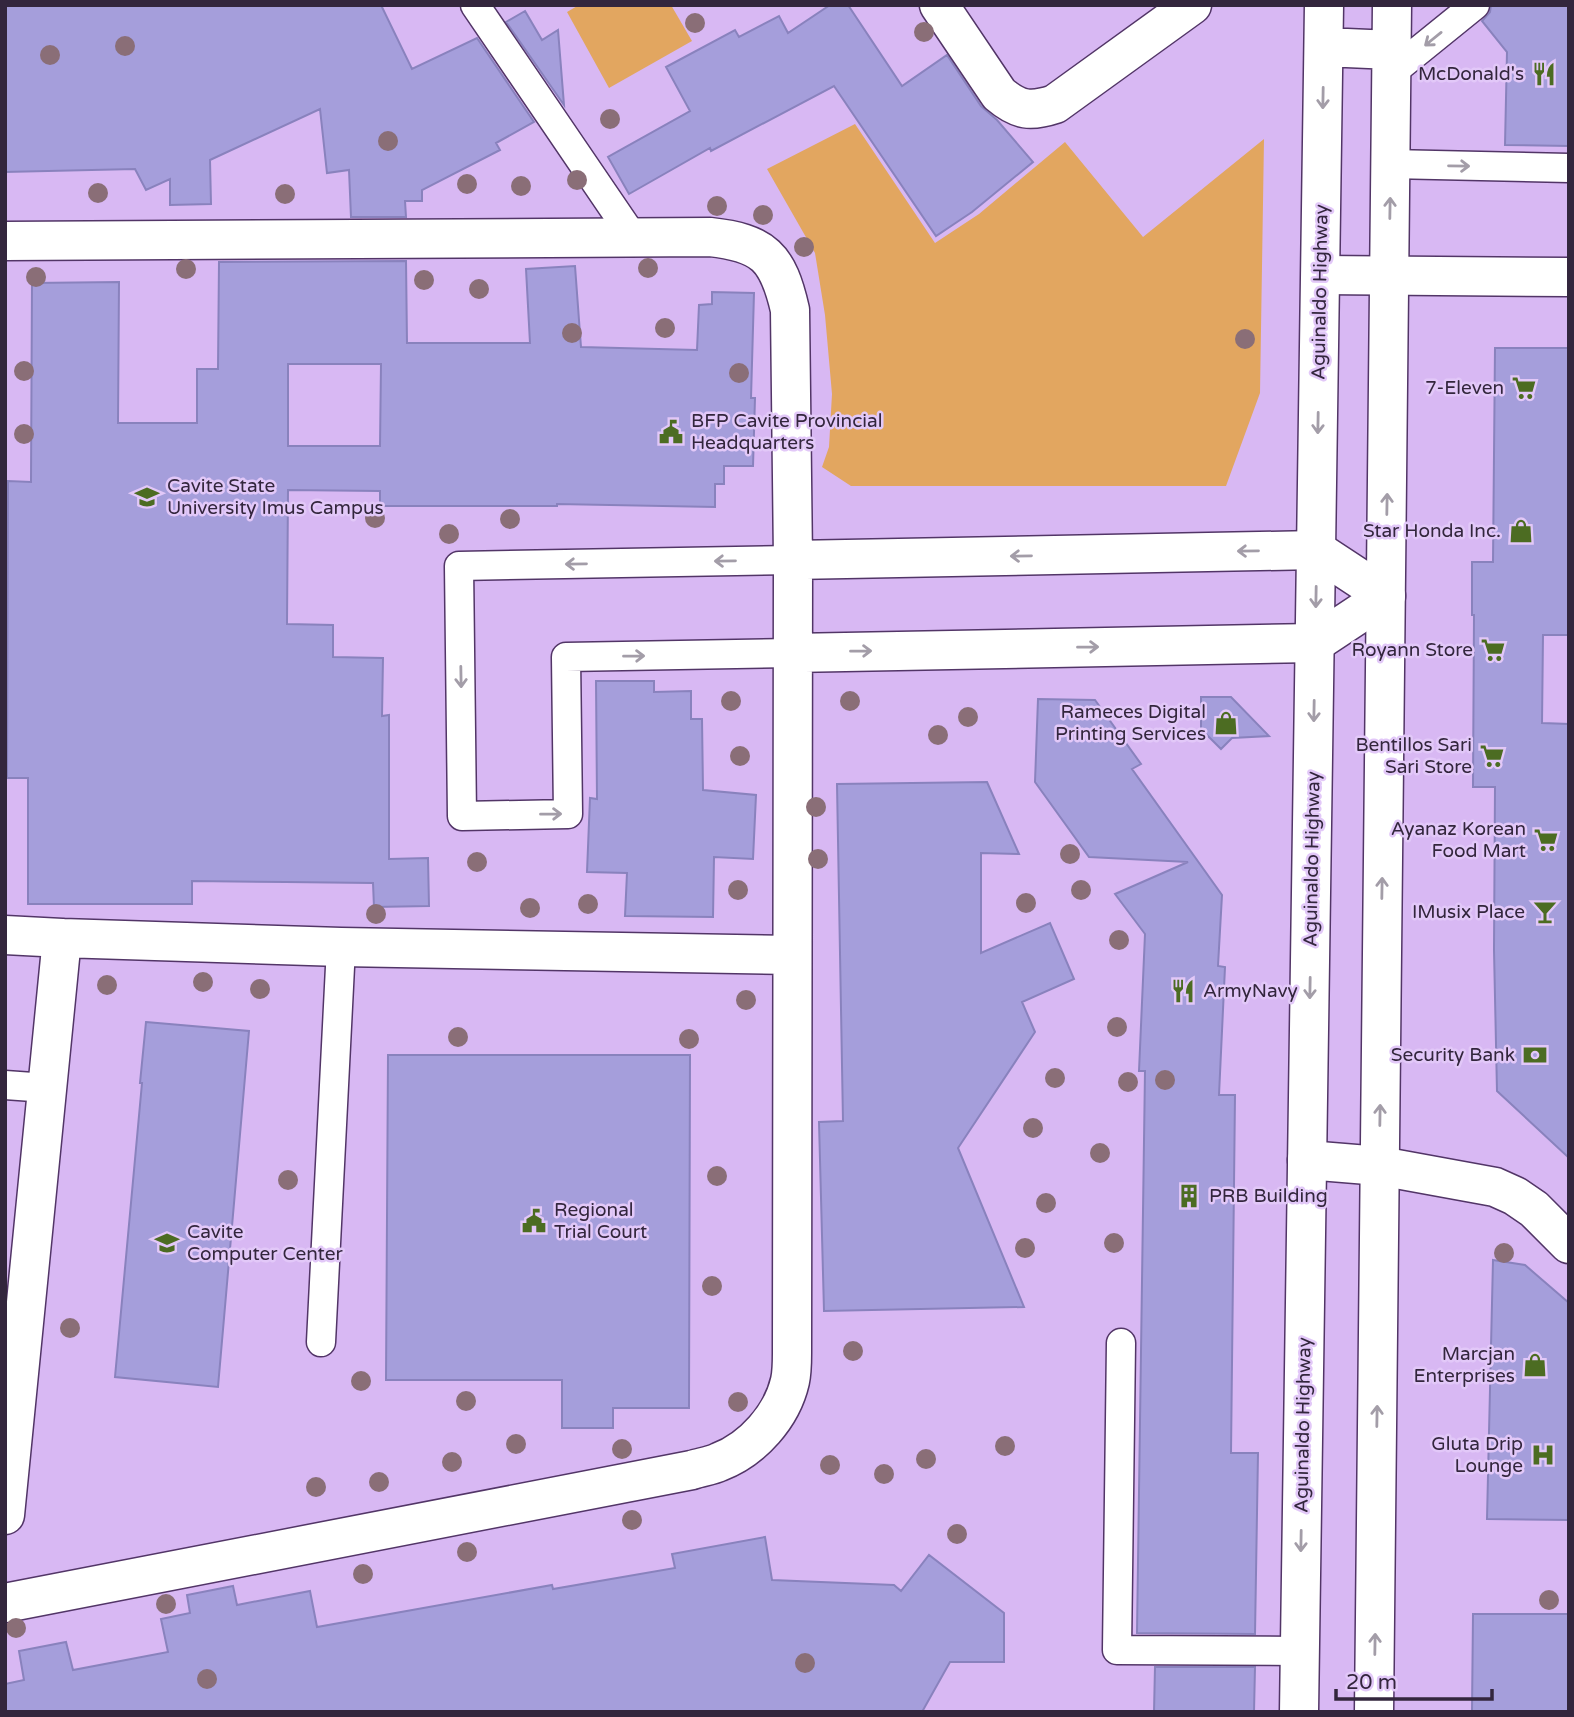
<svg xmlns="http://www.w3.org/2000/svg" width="1574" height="1717" viewBox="0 0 1574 1717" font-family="'Varela Round',sans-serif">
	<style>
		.green { fill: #e2a660 }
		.building { fill: #a59edb; stroke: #8982bd; stroke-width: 2; fill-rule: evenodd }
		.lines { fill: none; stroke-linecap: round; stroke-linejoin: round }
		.lane-casing { stroke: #523567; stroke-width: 31 }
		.street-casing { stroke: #523567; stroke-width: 41 }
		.highway-casing { stroke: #523567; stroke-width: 41 }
		.lane { stroke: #fff; stroke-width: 28 }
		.street { stroke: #fff; stroke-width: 38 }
		.highway { stroke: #fff; stroke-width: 38 }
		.tree { fill: #8a6e77 }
		.oneway { stroke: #a39da8 }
		.labels { text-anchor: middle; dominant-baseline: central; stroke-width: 5; stroke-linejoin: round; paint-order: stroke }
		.poi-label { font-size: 19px; fill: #33263d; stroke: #e2c8f8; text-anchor: end }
		.street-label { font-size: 19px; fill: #33263d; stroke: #e2c8f8 }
	</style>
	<rect width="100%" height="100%" fill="#d8b8f3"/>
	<path class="green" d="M 579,5 L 671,5 L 692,41 L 609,88 L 567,12 Z
		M 855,124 L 935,243 L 979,214 L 1065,142 L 1143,237 L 1264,139 L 1260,393 L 1226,486 L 851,486 L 822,467 L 829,447 L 832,394 L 825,315 L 815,253 L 767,169 Z"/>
	<path class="building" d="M 5,5 L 381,5 L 412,69 L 477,38 L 534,122 L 496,143 L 500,150 L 422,190 L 422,201 L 405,201 L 406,217 L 351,217 L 349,170 L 327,173 L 320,109 L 210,160 L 211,204 L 170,205 L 170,179 L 146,190 L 135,169 L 5,172 Z
		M 830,5 L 848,5 L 902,86 L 947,55 L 981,106 L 997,120 L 1033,162 L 972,212 L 936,236 L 834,86 L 711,151 L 710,148 L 629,194 L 608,157 L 690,111 L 666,67 L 735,30 L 739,37 L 779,16 L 788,33 Z
		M 1491,5 L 1569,5 L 1569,146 L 1505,145 L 1507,52 L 1482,21 L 1490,12 Z
		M 525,11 L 542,40 L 558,30 L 564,105 L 506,22 Z
		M 406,261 L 407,343 L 530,343 L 526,269 L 575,266 L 581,347 L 697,350 L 699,305 L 712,304 L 712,292 L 754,293 L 751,398 L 755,398 L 753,466 L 724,466 L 724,484 L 715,484 L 715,507 L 557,504 L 557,506 L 380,506 L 380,491 L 288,490 L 287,624 L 333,625 L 333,657 L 383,658 L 382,716 L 389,715 L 389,859 L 428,858 L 429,906 L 374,907 L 373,883 L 286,882 L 192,881 L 192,904 L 28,904 L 28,778 L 7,778 L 8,481 L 31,482 L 32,283 L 119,282 L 118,423 L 197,423 L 197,369 L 218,369 L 219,262 ZM 288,364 L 381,364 L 380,446 L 288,446 Z
		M 1495,348 L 1569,348 L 1569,635 L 1543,635 L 1542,723 L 1569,724 L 1569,1158 L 1497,1091 L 1494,950 L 1495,787 L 1473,787 L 1474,615 L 1472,615 L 1472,562 L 1493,562 Z
		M 596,681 L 654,681 L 654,692 L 691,691 L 691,719 L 702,719 L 703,790 L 756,795 L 753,859 L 714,857 L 713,917 L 625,916 L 627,873 L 587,872 L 590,798 L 597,799 Z
		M 1201,697 L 1231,697 L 1269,736 L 1232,738 L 1221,749 L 1201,729 Z
		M 1038,699 L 1095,700 L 1141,764 L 1132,769 L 1222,895 L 1218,966 L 1225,967 L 1219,1095 L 1235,1095 L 1231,1453 L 1258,1453 L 1255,1634 L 1137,1633 L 1145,1071 L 1139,1071 L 1145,934 L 1115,894 L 1188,862 L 1089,857 L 1035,782 Z
		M 987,782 L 1019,854 L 981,853 L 981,953 L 1050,923 L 1074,979 L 1022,1002 L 1035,1032 L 958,1148 L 1024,1307 L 824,1311 L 819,1122 L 843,1121 L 837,784 Z
		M 146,1022 L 249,1031 L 218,1387 L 115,1377 L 142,1083 L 140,1083 Z
		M 388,1055 L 690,1055 L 689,1408 L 613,1408 L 613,1428 L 562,1428 L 562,1380 L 386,1380 Z
		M 1493,1260 L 1525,1265 L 1569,1303 L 1569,1520 L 1487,1519 Z
		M 765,1537 L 772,1580 L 894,1585 L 901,1591 L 929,1555 L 1004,1613 L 1004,1662 L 950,1662 L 922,1712 L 5,1712 L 5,1684 L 24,1680 L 19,1651 L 66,1642 L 73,1670 L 168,1652 L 161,1619 L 190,1613 L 187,1595 L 233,1586 L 237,1605 L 310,1591 L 317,1627 L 552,1585 L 553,1589 L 675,1568 L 672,1554 Z
		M 1473,1614 L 1569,1614 L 1569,1712 L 1472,1712 Z
		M 1155,1667 L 1255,1667 L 1254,1712 L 1154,1712 Z"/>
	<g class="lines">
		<g class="lane-casing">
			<path id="lane" d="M 475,5 L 633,237
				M 1391,73 L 1475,5
				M 1390,164 L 1569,168
				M 792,653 L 566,657 L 568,814 L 462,816 L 459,566 L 793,560
				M 5,1085 L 47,1088
				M 321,1342 L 341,947
				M 1121,1343 L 1117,1650 L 1299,1651"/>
		</g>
		<g class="street-casing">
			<path id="street" d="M 939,5 L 999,94 C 1019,111 1031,112 1055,104 L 1192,5
				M 5,241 L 710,237 C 764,243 778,257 790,310 L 793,560 L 792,1353 C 792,1362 792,1372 790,1381 C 782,1416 753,1449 719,1462 C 711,1466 701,1467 692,1470 L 5,1603
				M 1321,275 L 1569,277
				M 792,653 L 1315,643 L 1386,596 L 1316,550 L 793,560
				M 5,935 L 62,938 L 341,947 L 792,955
				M 1307,1160 L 1380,1166 L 1495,1187 L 1515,1196 L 1534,1209 L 1569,1244
				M 5,1515 L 62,938"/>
		</g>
		<g class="highway-casing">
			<path id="highway" d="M 1324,47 L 1392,50
				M 1299,1712 L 1324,5
				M 1374,1712 L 1392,5"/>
		</g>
		<use href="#lane" class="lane"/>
		<use href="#street" class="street"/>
		<use href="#highway" class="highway"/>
	</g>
	<g class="tree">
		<circle cx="695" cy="23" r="10"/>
		<circle cx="924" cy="32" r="10"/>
		<circle cx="125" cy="46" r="10"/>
		<circle cx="50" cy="55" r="10"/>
		<circle cx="610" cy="119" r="10"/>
		<circle cx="388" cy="141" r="10"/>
		<circle cx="577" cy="180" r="10"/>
		<circle cx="467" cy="184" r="10"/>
		<circle cx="521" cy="186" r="10"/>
		<circle cx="98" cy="193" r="10"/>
		<circle cx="285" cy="194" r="10"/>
		<circle cx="717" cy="206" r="10"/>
		<circle cx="763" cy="215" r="10"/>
		<circle cx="804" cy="247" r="10"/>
		<circle cx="648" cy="268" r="10"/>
		<circle cx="186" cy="269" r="10"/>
		<circle cx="36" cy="277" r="10"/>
		<circle cx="424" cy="280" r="10"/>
		<circle cx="479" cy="289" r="10"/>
		<circle cx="665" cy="328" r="10"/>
		<circle cx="572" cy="333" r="10"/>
		<circle cx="1245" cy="339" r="10"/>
		<circle cx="24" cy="371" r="10"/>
		<circle cx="739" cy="373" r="10"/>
		<circle cx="24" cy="434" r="10"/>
		<circle cx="375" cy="518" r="10"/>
		<circle cx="510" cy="519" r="10"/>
		<circle cx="449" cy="534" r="10"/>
		<circle cx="731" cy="701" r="10"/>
		<circle cx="850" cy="701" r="10"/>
		<circle cx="968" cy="717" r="10"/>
		<circle cx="938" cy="735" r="10"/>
		<circle cx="740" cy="756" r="10"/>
		<circle cx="816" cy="807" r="10"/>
		<circle cx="1070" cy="854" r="10"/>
		<circle cx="818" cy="859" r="10"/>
		<circle cx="477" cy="862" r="10"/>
		<circle cx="738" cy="890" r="10"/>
		<circle cx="1081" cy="890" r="10"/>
		<circle cx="1026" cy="903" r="10"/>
		<circle cx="588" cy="904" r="10"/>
		<circle cx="530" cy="908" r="10"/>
		<circle cx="376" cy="914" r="10"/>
		<circle cx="1119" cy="940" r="10"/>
		<circle cx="203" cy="982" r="10"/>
		<circle cx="107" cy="985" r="10"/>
		<circle cx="260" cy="989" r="10"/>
		<circle cx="746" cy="1000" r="10"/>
		<circle cx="1117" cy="1027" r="10"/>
		<circle cx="458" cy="1037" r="10"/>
		<circle cx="689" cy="1039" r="10"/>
		<circle cx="1055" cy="1078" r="10"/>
		<circle cx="1165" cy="1080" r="10"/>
		<circle cx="1128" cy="1082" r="10"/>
		<circle cx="1033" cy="1128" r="10"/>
		<circle cx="1100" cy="1153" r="10"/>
		<circle cx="717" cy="1176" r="10"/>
		<circle cx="288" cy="1180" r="10"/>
		<circle cx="1046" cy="1203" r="10"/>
		<circle cx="1114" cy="1243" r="10"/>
		<circle cx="1025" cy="1248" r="10"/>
		<circle cx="1504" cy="1253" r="10"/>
		<circle cx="712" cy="1286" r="10"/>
		<circle cx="70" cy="1328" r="10"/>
		<circle cx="853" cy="1351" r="10"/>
		<circle cx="361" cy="1381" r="10"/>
		<circle cx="466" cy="1401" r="10"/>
		<circle cx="738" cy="1402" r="10"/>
		<circle cx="516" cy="1444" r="10"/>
		<circle cx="1005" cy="1446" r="10"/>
		<circle cx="622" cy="1449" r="10"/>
		<circle cx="926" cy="1459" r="10"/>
		<circle cx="452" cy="1462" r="10"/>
		<circle cx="830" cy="1465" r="10"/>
		<circle cx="884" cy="1474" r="10"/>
		<circle cx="379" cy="1482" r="10"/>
		<circle cx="316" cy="1487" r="10"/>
		<circle cx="632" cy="1520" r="10"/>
		<circle cx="957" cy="1534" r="10"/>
		<circle cx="467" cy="1552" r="10"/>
		<circle cx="363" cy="1574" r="10"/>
		<circle cx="1549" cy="1600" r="10"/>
		<circle cx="166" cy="1604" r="10"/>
		<circle cx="16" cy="1628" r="10"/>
		<circle cx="805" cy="1663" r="10"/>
		<circle cx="207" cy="1679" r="10"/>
	</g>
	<defs><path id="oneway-shaft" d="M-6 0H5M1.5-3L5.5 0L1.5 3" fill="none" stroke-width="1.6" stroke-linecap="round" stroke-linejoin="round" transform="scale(1.75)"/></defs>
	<g class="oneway">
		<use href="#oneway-shaft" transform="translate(1433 39) rotate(141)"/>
		<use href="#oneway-shaft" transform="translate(1323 98) rotate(91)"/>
		<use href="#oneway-shaft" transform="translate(1459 166) rotate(1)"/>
		<use href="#oneway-shaft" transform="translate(1390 208) rotate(-89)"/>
		<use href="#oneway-shaft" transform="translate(1318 423) rotate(91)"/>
		<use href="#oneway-shaft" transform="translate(1387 504) rotate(-89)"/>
		<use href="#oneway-shaft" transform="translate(1248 551) rotate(179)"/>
		<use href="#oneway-shaft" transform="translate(1021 556) rotate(179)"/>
		<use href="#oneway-shaft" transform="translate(725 561) rotate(179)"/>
		<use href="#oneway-shaft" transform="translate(576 564) rotate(179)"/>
		<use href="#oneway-shaft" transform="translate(1316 597) rotate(91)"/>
		<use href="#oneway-shaft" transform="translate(1088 647) rotate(-1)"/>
		<use href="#oneway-shaft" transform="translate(861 651) rotate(-1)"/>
		<use href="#oneway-shaft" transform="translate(634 656) rotate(-1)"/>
		<use href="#oneway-shaft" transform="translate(461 677) rotate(89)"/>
		<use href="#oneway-shaft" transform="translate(1314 711) rotate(91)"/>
		<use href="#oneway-shaft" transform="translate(551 814) rotate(-1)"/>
		<use href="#oneway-shaft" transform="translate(1382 888) rotate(-89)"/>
		<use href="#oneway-shaft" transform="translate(1310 988) rotate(91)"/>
		<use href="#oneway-shaft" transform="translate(1380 1115) rotate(-89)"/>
		<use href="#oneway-shaft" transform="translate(1377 1416) rotate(-89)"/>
		<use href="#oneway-shaft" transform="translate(1301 1541) rotate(91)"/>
		<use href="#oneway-shaft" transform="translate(1375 1644) rotate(-89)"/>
	</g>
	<defs>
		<g id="restaurant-bare" transform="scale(1.89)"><path d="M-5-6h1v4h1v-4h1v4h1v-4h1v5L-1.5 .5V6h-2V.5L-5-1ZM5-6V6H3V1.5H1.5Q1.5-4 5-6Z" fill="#4c6c22" stroke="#e2c8f8" stroke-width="2.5" paint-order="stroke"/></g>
		<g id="supermarket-bare" transform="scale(1.89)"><path d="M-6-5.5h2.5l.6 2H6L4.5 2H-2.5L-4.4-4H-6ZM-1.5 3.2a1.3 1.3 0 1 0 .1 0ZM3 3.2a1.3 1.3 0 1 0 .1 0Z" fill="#4c6c22" stroke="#e2c8f8" stroke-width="2.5" paint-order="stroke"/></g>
		<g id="civic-bare" transform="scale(1.89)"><path d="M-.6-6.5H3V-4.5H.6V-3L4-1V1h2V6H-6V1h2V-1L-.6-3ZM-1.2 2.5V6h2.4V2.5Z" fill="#4c6c22" stroke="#e2c8f8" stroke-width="2.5" paint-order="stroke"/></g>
		<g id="university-bare" transform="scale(1.89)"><path d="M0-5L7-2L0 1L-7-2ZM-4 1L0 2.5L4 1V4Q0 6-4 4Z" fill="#4c6c22" stroke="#e2c8f8" stroke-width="2.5" paint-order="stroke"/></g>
		<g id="shop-bare" transform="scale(1.89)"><path d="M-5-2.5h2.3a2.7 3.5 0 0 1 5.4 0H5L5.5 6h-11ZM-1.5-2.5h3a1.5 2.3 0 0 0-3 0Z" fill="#4c6c22" stroke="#e2c8f8" stroke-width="2.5" paint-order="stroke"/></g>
		<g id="bar-bare" transform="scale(1.89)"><path d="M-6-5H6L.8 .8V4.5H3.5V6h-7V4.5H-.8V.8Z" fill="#4c6c22" stroke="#e2c8f8" stroke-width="2.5" paint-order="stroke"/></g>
		<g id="bank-bare" transform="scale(1.89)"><path d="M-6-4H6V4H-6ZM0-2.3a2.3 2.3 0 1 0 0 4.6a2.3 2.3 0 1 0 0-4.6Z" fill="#4c6c22" stroke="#e2c8f8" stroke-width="2.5" paint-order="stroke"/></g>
		<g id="building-bare" transform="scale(1.89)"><path d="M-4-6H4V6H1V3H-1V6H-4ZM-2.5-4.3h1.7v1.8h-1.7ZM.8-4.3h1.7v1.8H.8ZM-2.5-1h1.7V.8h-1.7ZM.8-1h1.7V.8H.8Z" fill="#4c6c22" stroke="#e2c8f8" stroke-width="2.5" paint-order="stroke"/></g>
		<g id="school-bare" transform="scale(1.89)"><path d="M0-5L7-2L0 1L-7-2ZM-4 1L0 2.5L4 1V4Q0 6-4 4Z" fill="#4c6c22" stroke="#e2c8f8" stroke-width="2.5" paint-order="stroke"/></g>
		<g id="hospital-bare" transform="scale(1.89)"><path d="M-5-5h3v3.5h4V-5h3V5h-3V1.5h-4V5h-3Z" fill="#4c6c22" stroke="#e2c8f8" stroke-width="2.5" paint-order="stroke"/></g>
	</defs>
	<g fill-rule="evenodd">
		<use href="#restaurant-bare" x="1544" y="74"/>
		<use href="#supermarket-bare" x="1524" y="388"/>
		<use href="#civic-bare" x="671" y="432"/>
		<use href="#university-bare" x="147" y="497"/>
		<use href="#shop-bare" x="1521" y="531"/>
		<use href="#supermarket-bare" x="1493" y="650"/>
		<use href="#shop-bare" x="1226" y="723"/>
		<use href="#supermarket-bare" x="1492" y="756"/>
		<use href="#supermarket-bare" x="1546" y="840"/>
		<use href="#bar-bare" x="1545" y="912"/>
		<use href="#restaurant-bare" x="1183" y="991"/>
		<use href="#bank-bare" x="1535" y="1055"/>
		<use href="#building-bare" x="1189" y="1196"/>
		<use href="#civic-bare" x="534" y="1221"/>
		<use href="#school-bare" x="167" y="1243"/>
		<use href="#shop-bare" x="1535" y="1365"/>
		<use href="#hospital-bare" x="1543" y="1455"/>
	</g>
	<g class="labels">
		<g class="poi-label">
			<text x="1524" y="74">McDonald's</text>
			<text x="1504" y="388">7-Eleven</text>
			<text x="691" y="421" text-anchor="start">BFP Cavite Provincial<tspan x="691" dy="22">Headquarters</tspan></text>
			<text x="167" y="486" text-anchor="start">Cavite State<tspan x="167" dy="22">University Imus Campus</tspan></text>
			<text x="1501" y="531">Star Honda Inc.</text>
			<text x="1473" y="650">Royann Store</text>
			<text x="1206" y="712">Rameces Digital<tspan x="1206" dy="22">Printing Services</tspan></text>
			<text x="1472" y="745">Bentillos Sari<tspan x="1472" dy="22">Sari Store</tspan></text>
			<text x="1526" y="829">Ayanaz Korean<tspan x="1526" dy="22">Food Mart</tspan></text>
			<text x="1525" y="912">IMusix Place</text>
			<text x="1203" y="991" text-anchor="start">ArmyNavy</text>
			<text x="1515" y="1055">Security Bank</text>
			<text x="1209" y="1196" text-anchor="start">PRB Building</text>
			<text x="554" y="1210" text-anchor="start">Regional<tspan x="554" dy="22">Trial Court</tspan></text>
			<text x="187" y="1232" text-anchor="start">Cavite<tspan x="187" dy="22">Computer Center</tspan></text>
			<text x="1515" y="1354">Marcjan<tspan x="1515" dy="22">Enterprises</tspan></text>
			<text x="1523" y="1444">Gluta Drip<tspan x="1523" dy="22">Lounge</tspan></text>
		</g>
		<g class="street-label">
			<text transform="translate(1320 292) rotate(-89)">Aguinaldo Highway</text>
			<text transform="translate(1312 859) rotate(-89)">Aguinaldo Highway</text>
			<text transform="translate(1303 1425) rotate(-89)">Aguinaldo Highway</text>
		</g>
	</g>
	<rect width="1574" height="1717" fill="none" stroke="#33263d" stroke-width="14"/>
	<path d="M1336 1689v10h156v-10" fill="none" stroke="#33263d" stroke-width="3.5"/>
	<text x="1346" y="1689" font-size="21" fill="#33263d" stroke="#e2c8f8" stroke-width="5" paint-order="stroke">20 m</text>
</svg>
